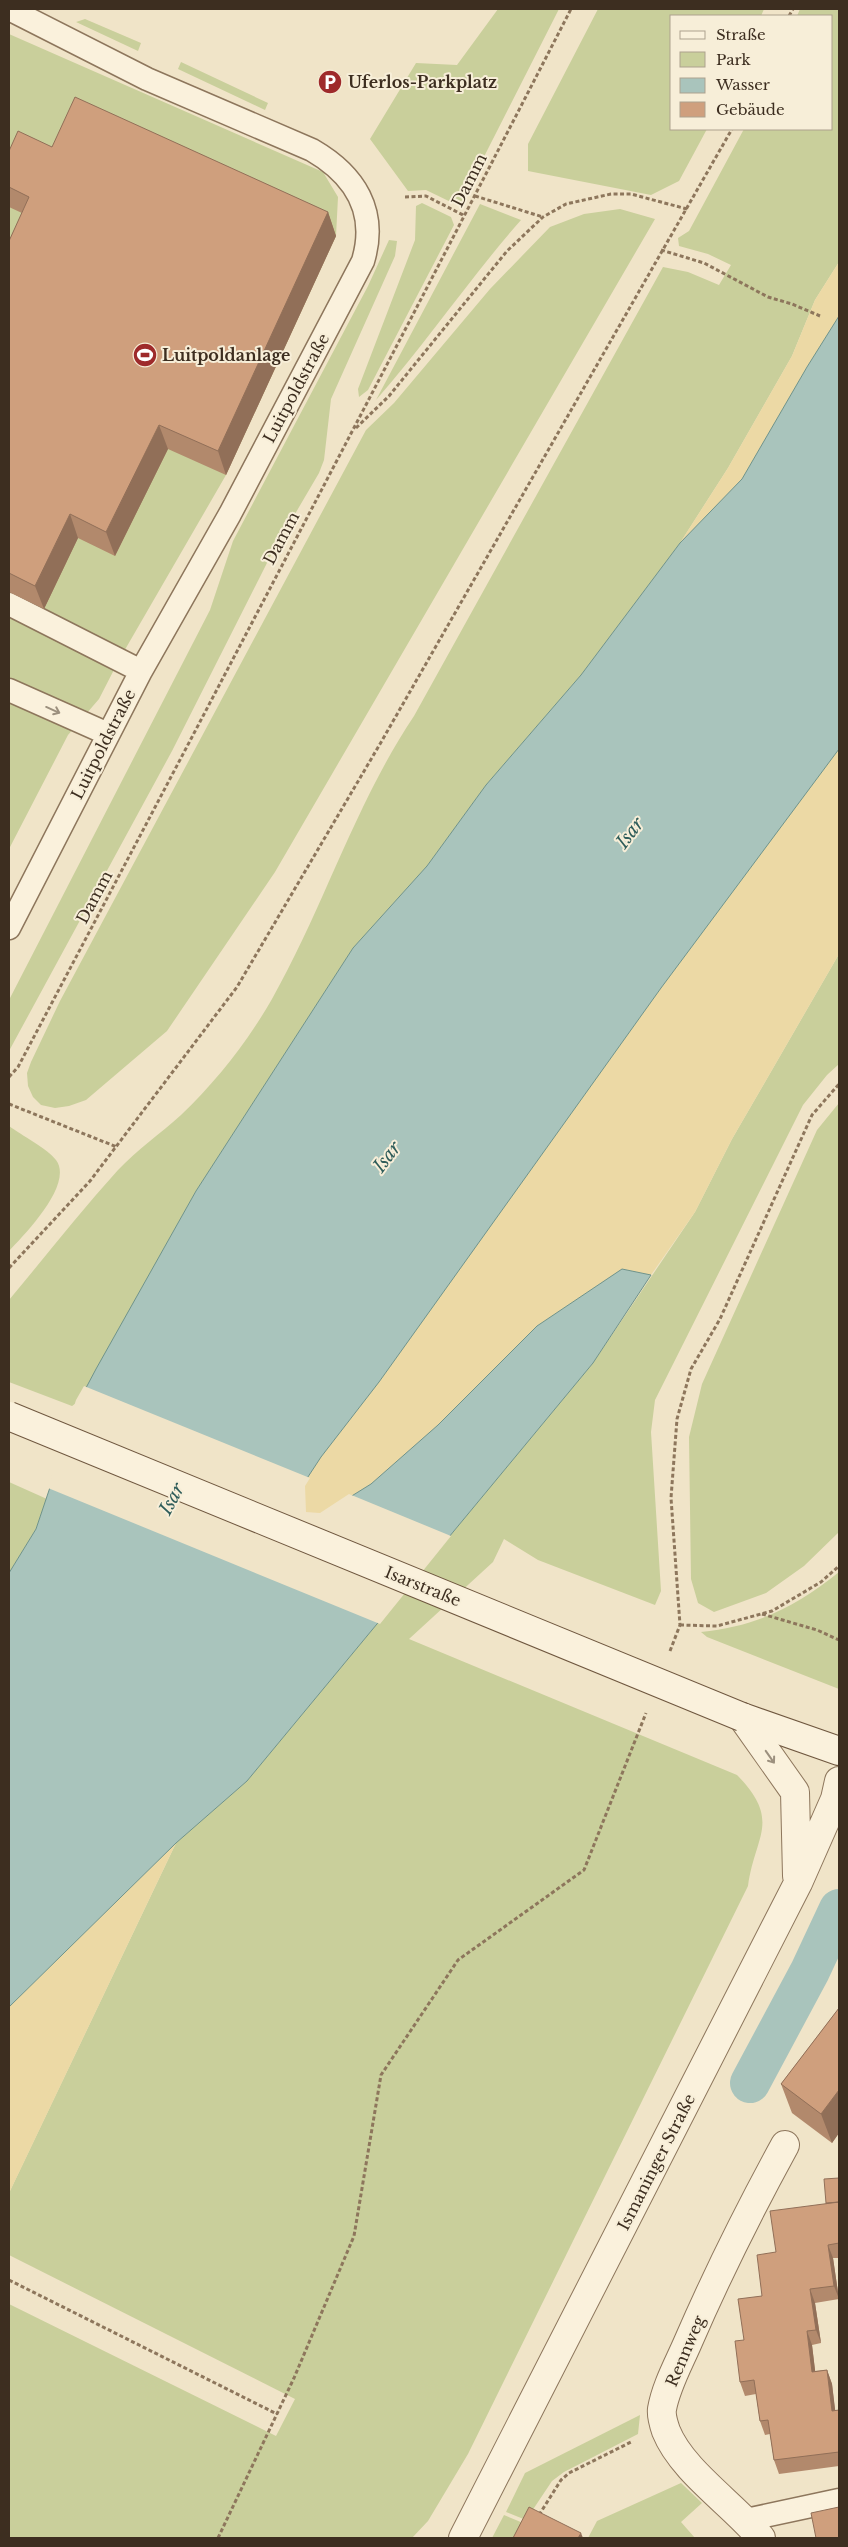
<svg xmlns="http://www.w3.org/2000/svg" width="848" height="2547" viewBox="0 0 848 2547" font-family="'Libre Baskerville',serif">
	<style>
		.green { fill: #c9cf9b }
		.sand { fill: #ecd9a5 }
		.water { fill: #a9c4bc; stroke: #6f938a }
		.pier { fill: #f0e4c8 }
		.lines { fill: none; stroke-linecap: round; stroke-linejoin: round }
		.canal { stroke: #a9c4bc; stroke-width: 40 }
		.service-casing { stroke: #8d765c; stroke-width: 25 }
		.minor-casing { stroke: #8d765c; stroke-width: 30 }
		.tertiary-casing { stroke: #8d765c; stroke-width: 30 }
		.secondary-casing { stroke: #6f573f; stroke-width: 30 }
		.path { stroke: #8d765c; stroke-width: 3; stroke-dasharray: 4 2.5; stroke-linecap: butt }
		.service { stroke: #faf1dc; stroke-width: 22 }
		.minor { stroke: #faf1dc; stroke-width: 28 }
		.tertiary { stroke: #faf1dc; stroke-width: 28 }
		.secondary { stroke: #faf1dc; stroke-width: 28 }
		.secondary-bridge-casing { stroke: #6f573f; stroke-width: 30; stroke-linecap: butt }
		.secondary-bridge { stroke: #faf1dc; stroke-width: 28 }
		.wall { fill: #b2896c }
		.shaded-wall { fill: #916f58 }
		.building { fill: #cf9f7d; stroke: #916f58 }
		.oneway { stroke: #9c907e }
		.labels { text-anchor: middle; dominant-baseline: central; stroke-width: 4; stroke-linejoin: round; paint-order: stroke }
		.poi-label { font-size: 16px; font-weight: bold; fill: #3d2e20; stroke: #f7eed8; text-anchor: start }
		.street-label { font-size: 16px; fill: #3d2e20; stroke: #f7eed8 }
		.water-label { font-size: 18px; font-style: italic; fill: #2f5d5a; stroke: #f7eed8 }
	</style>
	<rect width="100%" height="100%" fill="#f0e4c8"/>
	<path class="green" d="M 498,9 L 559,9 L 459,206 L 426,190 L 408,191 L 370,139 L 416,63 L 457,65 Z
		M 598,9 L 764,9 L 761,16 L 672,16 L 672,129 L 707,129 L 679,181 L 651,195 L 528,171 L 528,144 Z
		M 800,9 L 839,9 L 839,262 L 815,300 L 792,356 L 728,468 L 680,543 L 581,675 L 486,785 L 427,866 L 353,948 L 196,1191 L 79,1401 L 72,1406 L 9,1382 L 9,1300 C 45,1257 80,1212 118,1170 C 137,1150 161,1133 181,1115 C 216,1082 248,1041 272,999 C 324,907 355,804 414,716 L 663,267 L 688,272 L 719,285 L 731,265 L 708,254 L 679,246 L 678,238 L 689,231 L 744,129 L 832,129 L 832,16 L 797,16 Z
		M 85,19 L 141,43 L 138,51 L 76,22 Z
		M 9,34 L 323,172 L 338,197 L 336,236 L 226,475 L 119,660 L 99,699 L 68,735 L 9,849 Z
		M 181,62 L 268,103 L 265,110 L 178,69 Z
		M 422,203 L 451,217 L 454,225 L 368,390 L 359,397 L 358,389 L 415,240 L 416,206 Z
		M 480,204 L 521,220 C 470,278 427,342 376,400 Z
		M 620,209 L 655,219 L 275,872 L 167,1031 L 86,1100 L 69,1106 L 55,1108 L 41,1105 L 33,1097 L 28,1086 L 27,1073 L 31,1062 L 60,1001 L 366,430 L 394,403 L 490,289 L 550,227 L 584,214 Z
		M 389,240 L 397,241 L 395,256 L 331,399 L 324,460 L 319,473 L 271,555 L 172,751 L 9,1051 L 9,1000 L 210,610 L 233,541 L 368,286 Z
		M 839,954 L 839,1064 L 827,1075 L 803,1105 L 655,1400 L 651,1432 L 661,1591 L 655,1605 L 538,1560 L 504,1539 L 493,1562 L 409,1639 L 737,1775 C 782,1821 755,1835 748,1886 L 468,2454 L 428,2521 L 412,2538 L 9,2538 L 9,2304 L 276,2436 L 295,2399 L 9,2255 L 9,2193 L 176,1843 L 247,1781 L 593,1363 L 695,1212 L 732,1139 Z
		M 839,1103 L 839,1532 L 804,1566 L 766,1593 L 714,1612 L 698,1603 L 691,1579 L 689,1437 L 702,1384 L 817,1130 Z
		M 9,1126 C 21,1135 48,1149 56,1160 C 74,1184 25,1234 9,1251 Z
		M 9,1482 L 47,1499 L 36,1529 L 9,1573 Z
		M 839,1572 L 839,1689 L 707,1637 L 701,1632 C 757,1626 796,1607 839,1572 Z
		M 640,2415 L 638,2434 L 564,2472 L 552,2481 L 526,2520 L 506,2512 L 525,2473 Z
		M 681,2483 L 702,2503 L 681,2522 L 695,2538 L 588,2538 L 597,2521 Z
		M 504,2515 L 528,2525 L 521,2538 L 492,2538 Z"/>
	<path class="sand" d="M 839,262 L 839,316 L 807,367 L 742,479 L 680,543 L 728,468 L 792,356 L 815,300 Z
		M 839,749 L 839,954 L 732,1139 L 695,1212 L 651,1275 L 622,1269 L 537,1326 L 438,1425 L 371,1484 L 321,1515 L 304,1514 L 302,1486 L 321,1457 L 379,1382 L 661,988 Z
		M 176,1843 L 23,2164 L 9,2193 L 9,2007 Z"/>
	<path class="water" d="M 839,316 L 839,749 L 661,988 L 379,1382 L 321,1457 L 302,1486 L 304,1514 L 321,1515 L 371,1484 L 438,1425 L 537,1326 L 622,1269 L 651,1275 L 593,1363 L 247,1781 L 176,1843 L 9,2007 L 9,1573 L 36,1529 L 79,1401 L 96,1369 L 196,1191 L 353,948 L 427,866 L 486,785 L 581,675 L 680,543 L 742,479 L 807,367 Z"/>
	<path class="pier" d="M 84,1386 L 310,1478 L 305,1486 L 306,1512 L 320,1513 L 349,1494 L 451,1536 L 380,1624 L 48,1488 L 76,1400 Z"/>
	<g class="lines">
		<path class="canal" d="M 750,2083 L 810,1971 L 839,1909"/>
		<g class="service-casing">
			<path id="service" d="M 9,9 L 147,79 L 312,150 C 355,175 378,211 363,261 L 230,514 L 141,671 L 9,928
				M 9,604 L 141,671
				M 9,690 L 108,734
				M 746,2520 L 839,2500"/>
		</g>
		<g class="minor-casing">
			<path id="minor" d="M 761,2538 C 733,2504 682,2471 666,2431 C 664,2425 661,2415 662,2409 C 666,2386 679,2363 688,2342 C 717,2275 750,2209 785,2145"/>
		</g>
		<g class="tertiary-casing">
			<path id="tertiary" d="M 742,1717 L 795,1792 L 797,1876
				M 463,2538 L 798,1883 L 835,1799 L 839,1781"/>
		</g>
		<g class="secondary-casing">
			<path id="secondary" d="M 742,1717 L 839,1751"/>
		</g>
		<path class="path" d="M 789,16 L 793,9
			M 475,196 L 543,217
			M 405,197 L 426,196 L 465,216
			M 661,250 L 704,263 L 768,297 L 792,304 L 820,316
			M 356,428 L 389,396 L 507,251 L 543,217 L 566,204 L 611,194 L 631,194 L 687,209
			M 9,1077 L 18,1067 C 204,715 389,363 571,9
			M 9,1104 L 117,1147
			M 9,1268 L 90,1181 L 237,987 L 380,744 L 732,129
			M 762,1614 L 817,1630 L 839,1640
			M 680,1625 L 717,1626 L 772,1611 L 821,1582 L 839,1566
			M 670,1651 L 680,1625 L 671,1498 L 677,1419 L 691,1369 L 720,1319 L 812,1115 L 839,1084
			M 9,2280 L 277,2414
			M 539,2515 L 561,2480 L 569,2473 L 633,2441
			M 218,2538 L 294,2378 L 354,2236 L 381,2075 L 458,1960 L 584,1870 L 646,1713"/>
		<use href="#service" class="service"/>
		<use href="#minor" class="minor"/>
		<use href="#tertiary" class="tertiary"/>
		<use href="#secondary" class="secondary"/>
		<g class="secondary-bridge-casing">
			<path id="secondary-bridge" d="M 9,1416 L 742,1717"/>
		</g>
		<use href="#secondary-bridge" class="secondary-bridge"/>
	</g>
	<path class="wall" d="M 52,147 L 328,212 L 336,236 L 226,475 L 168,449 L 115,556 L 78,538 L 44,609 L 9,592 L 9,241 L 22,213 L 9,207 L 9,151 Z
		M 839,2008 L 839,2133 L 832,2143 L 792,2113 L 781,2084 Z
		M 839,2178 L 839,2258 L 833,2258 L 839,2299 L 815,2303 L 821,2343 L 812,2345 L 815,2371 L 827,2370 L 832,2384 L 835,2411 L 839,2410 L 839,2466 L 779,2474 L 774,2460 L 770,2434 L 765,2435 L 760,2421 L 756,2394 L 745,2396 L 740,2382 L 744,2340 L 762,2296 L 776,2252 L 826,2203 Z"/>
	<path class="shaded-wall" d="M 328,212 L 336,236 L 226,475 L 218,451 Z
		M 159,425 L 168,449 L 115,556 L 106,532 Z
		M 70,514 L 78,538 L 44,609 L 35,586 Z
		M 839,2090 L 839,2133 L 832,2143 L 821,2114 Z
		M 828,2245 L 833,2258 L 839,2299 L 834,2286 Z
		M 810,2289 L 815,2303 L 821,2343 L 816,2330 Z
		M 807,2331 L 812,2345 L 817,2386 L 812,2372 Z
		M 827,2370 L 832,2384 L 837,2425 L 832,2411 Z
		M 581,2533 L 583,2538 L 578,2538 Z"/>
	<path class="building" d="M 75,97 L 328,212 L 218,451 L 159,425 L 106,532 L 70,514 L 35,586 L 9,573 L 9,241 L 29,197 L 9,187 L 9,151 L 18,131 L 52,147 Z
		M 839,2008 L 839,2090 L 821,2114 L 781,2084 Z
		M 839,2178 L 839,2202 L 826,2203 L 824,2179 Z
		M 839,2202 L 839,2243 L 828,2245 L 834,2286 L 810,2289 L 816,2330 L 807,2331 L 812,2372 L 827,2370 L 832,2411 L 839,2410 L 839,2452 L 774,2460 L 768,2420 L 760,2421 L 754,2380 L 740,2382 L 735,2341 L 744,2340 L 738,2299 L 762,2296 L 757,2255 L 776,2252 L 770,2211 Z
		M 529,2507 L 581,2533 L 578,2538 L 513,2538 Z
		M 839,2507 L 839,2538 L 816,2538 L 811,2513 Z"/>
	<defs><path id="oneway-shaft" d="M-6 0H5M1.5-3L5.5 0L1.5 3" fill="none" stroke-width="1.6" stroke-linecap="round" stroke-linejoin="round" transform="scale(1.25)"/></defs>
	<g class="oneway">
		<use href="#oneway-shaft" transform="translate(53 710) rotate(24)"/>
		<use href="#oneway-shaft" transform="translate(770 1757) rotate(55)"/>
	</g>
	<defs>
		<g id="parking-disc" transform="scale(1.25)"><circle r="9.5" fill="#9e2a2b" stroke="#f7eed8"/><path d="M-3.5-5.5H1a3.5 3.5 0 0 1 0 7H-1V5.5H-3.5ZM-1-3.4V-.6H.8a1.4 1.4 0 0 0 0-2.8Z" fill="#fff"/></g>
		<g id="stadium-disc" transform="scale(1.25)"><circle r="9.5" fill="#9e2a2b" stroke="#f7eed8"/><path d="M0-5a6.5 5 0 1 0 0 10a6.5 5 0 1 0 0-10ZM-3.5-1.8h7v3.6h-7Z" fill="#fff"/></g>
	</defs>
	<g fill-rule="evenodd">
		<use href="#parking-disc" x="330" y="82"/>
		<use href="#stadium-disc" x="145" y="355"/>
	</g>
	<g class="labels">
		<g class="poi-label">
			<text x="348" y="82">Uferlos-Parkplatz</text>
			<text x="162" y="355">Luitpoldanlage</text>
		</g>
		<g class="street-label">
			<text transform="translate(469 180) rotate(-63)">Damm</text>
			<text transform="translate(296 388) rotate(-62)">Luitpoldstraße</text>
			<text transform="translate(281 538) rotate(-62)">Damm</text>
			<text transform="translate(103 744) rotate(-63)">Luitpoldstraße</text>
			<text transform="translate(94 897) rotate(-62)">Damm</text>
			<text transform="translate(423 1586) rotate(22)">Isarstraße</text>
			<text transform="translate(656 2162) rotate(-63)">Ismaninger Straße</text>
			<text transform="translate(685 2351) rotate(-67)">Rennweg</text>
		</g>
		<g class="water-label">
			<text transform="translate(630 833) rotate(-53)">Isar</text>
			<text transform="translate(387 1157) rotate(-53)">Isar</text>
			<text transform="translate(172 1499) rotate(-62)">Isar</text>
		</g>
	</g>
	<rect width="848" height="2547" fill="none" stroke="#3d2e20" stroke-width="20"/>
	<rect x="670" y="15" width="162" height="115" fill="#f7eed8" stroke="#ada18e"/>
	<rect x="680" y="31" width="25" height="8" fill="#faf1dc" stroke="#ada18e"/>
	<text x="716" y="40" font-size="15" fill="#3d2e20">Straße</text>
	<rect x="680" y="52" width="25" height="15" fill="#c9cf9b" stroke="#ada18e"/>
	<text x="716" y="65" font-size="15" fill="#3d2e20">Park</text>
	<rect x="680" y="78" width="25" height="15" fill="#a9c4bc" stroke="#ada18e"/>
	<text x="716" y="90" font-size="15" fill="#3d2e20">Wasser</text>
	<rect x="680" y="102" width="25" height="15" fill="#cf9f7d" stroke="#ada18e"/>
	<text x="716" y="115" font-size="15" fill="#3d2e20">Gebäude</text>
</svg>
